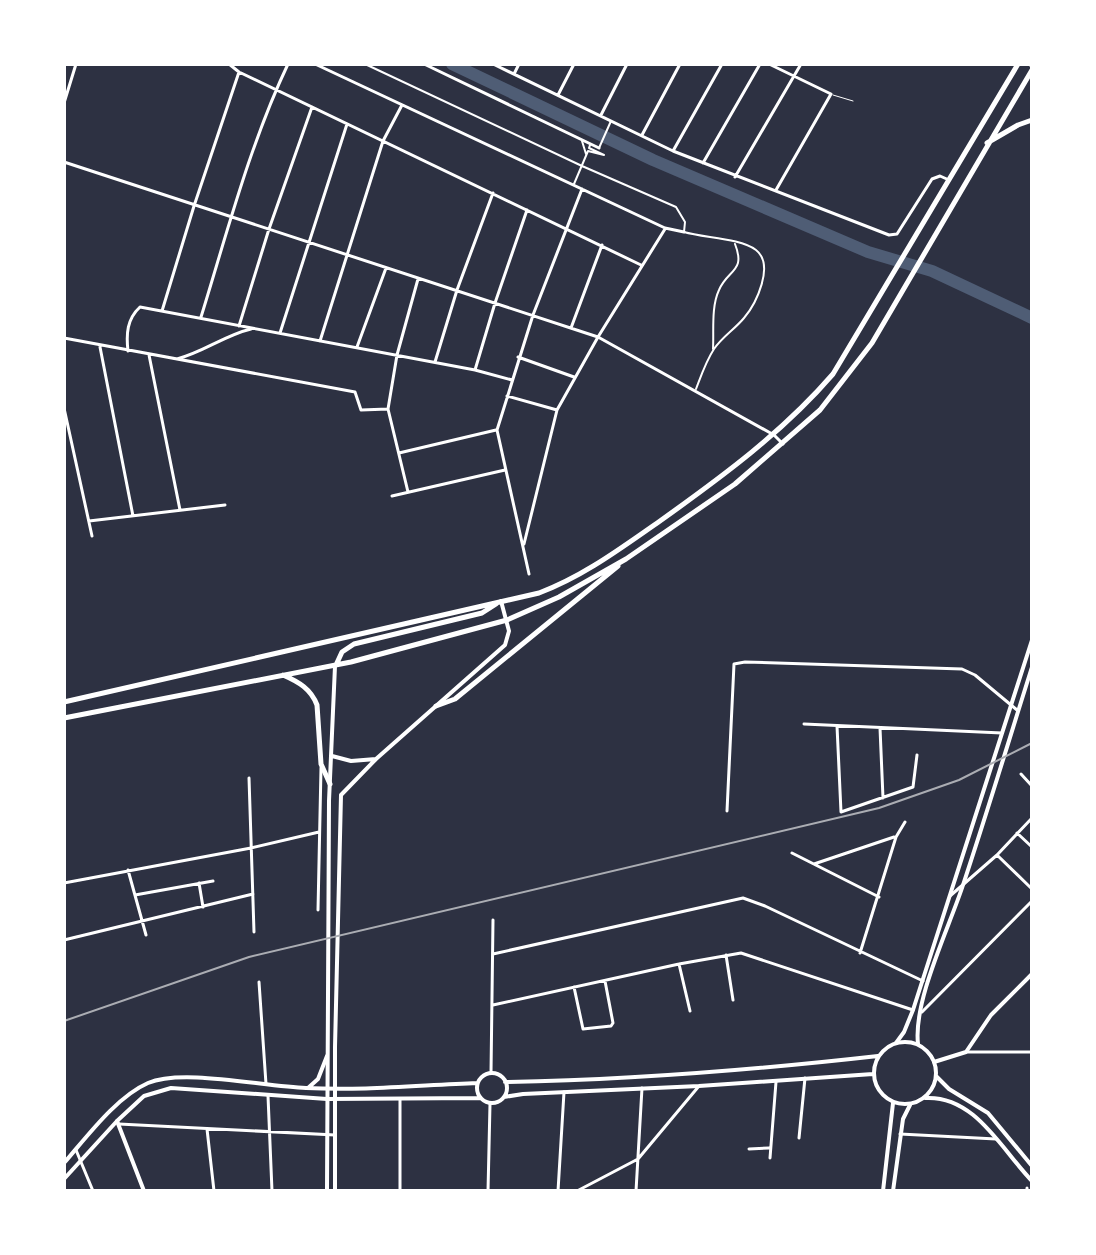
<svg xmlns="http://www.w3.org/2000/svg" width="1096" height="1255" viewBox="0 0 1096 1255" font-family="Cabin,sans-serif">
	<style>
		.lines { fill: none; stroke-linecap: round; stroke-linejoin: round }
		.river { stroke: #4f5d75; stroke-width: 12 }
		.service { stroke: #fff; stroke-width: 1 }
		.pedestrian { stroke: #fff; stroke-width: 2 }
		.minor { stroke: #fff; stroke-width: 3 }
		.tertiary { stroke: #fff; stroke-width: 4 }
		.secondary { stroke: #fff; stroke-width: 4 }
		.primary { stroke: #fff; stroke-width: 4 }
		.trunk { stroke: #fff; stroke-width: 5 }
		.rail { stroke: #abadb3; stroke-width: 2 }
	</style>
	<rect width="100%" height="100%" fill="#2d3142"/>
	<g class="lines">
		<path class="river" d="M 452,64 L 653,160 L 868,252 L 932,271 L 1032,318"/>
		<path class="service" d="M 833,95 L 853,101"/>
		<path class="pedestrian" d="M 365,64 L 582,166 L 676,207 L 685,222 L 684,232 C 704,238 740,238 756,250 C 775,265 756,304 744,318 C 735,329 722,337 714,349 C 706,361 701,376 696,389
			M 582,141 L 586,154
			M 599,148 L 611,121
			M 574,184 L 588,151 L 604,155 L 589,148 L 590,145
			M 713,349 C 714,331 711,307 719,290 C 728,269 746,272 735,244"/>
		<path class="minor" d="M 229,64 L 239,72 L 641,265
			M 315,64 L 665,228 L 684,232
			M 424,64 L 599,148
			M 493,64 L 673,151 L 889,235 L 897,234 L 932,179 L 940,176 L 949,180
			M 769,64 L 831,94 L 776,190
			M 514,74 L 519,64
			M 558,95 L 574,64
			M 64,103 L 76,64
			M 601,115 L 627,64
			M 642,135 L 680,64
			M 673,151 L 722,64
			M 64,162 L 598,337 L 774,435 L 783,444
			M 703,163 L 760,64
			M 735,177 L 801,64
			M 162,311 L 194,206 L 239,72
			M 201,317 C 227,233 250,144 288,64
			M 239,326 L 269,229 L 312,107
			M 571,328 L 602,245
			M 280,333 L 347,124
			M 64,338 L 355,392 L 361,410 L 388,409
			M 320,341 L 383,141 L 402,105
			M 100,347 L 133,516
			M 357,347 L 386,268
			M 128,351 C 126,334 127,319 140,307 L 475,370 L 512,380
			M 149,355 L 180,510
			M 518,357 L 574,377
			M 177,359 C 204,352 225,335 251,329
			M 435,362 L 457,290 L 493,193
			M 475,370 L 495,303 L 527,210
			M 507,396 L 557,410
			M 64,408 L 92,536
			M 399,453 L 496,430
			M 408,492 L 388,409 L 397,355 L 418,279
			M 392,496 L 505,470
			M 89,521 L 225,505
			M 524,544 L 557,410 L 598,337 L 665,229
			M 529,574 L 497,430 L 533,315 L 582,189
			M 804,724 L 1002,733
			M 837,726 L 841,812 L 913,787 L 917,755
			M 880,728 L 883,798
			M 1021,774 L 1032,786
			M 249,778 L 254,932
			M 727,811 L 734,664 L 745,662 L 962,669 L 975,675 L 1017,710
			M 1017,833 L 1032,847
			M 792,853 L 879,897
			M 997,855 L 1032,889
			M 814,864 L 894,837
			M 128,870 L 146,935
			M 64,883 L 251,848 L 319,832
			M 199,883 L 203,907
			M 135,895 L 213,881
			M 950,896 L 997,855 L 1032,818
			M 318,910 L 321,768
			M 64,940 L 253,894
			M 860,953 L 896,837 L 905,822
			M 493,954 L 743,898 L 765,906 L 923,981
			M 726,955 L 733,1000
			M 679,964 L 690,1011
			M 259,982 L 266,1084
			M 574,987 L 583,1029 L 611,1026 L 613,1023 L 605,981
			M 493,1005 L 679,964 L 741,953 L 913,1010
			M 922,1012 L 1032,901
			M 966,1052 L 1032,1052
			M 491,1073 L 493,920
			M 268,1096 L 272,1191
			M 400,1100 L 400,1191
			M 119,1124 L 335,1135
			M 207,1129 L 214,1191
			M 900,1134 L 996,1139
			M 799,1138 L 805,1078
			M 749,1149 L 769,1148
			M 76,1150 L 93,1191
			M 770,1158 L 776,1082
			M 1031,1165 L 1032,1153
			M 488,1191 L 490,1104
			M 558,1191 L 564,1092
			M 577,1191 L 638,1159 L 699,1086
			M 636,1191 L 642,1088
			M 1027,1191 L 1027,1188"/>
		<path class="tertiary" d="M 332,756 L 351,761 L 376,759
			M 934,1062 L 966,1052 L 991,1015 L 1032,974
			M 117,1121 L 144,1191
			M 327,1191 L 329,801 L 335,666
			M 335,1191 L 335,1047 L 341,795 L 376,759 L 505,645 L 509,631 L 501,601"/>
		<path class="secondary" d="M 1030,64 L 1032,66
			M 896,1043 L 904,1032 L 913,1010 L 1032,640
			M 918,1044 C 913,1001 949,928 963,885 C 987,813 1009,740 1032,667
			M 883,1191 L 893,1103
			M 893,1191 L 903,1119 L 910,1105"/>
		<path class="primary" d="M874 1073a31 31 0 1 1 62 0a31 31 0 1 1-62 0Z
			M477 1088a15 15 0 1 1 30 0a15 15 0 1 1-30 0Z
			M 936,1076 L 949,1089 L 988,1113 L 1032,1166
			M 505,1082 C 630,1080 754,1070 878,1056
			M 308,1088 L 318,1079 L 327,1056
			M 504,1097 L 523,1094 L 699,1086 L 873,1074
			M 925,1098 C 975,1095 1001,1149 1032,1181
			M 64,1163 C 86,1138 116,1097 148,1083 C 183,1068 265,1087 306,1088 C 363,1091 421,1085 477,1083
			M 64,1179 L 117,1121 L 144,1096 L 171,1088 L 327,1099 L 480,1098"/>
		<path class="trunk" d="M 987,143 L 1018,125 L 1032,120
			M 336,665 L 342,652 L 354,644 L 482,613 L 496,604
			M 283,675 C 299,682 311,689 317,705 L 321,764 L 330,784
			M 64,702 L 539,593 C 584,576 621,548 660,521 C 723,476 783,432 833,374 L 1018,64
			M 436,706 L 455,699 L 618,566
			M 64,718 L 351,662 L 507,620 L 559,597 L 626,559 L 735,484 L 820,410 L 872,343 L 1032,70"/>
		<path class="rail" d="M 64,1021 L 249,957 L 879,808 L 959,780 L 1032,743"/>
	</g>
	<rect width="1096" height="1255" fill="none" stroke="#ffffff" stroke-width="132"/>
</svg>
